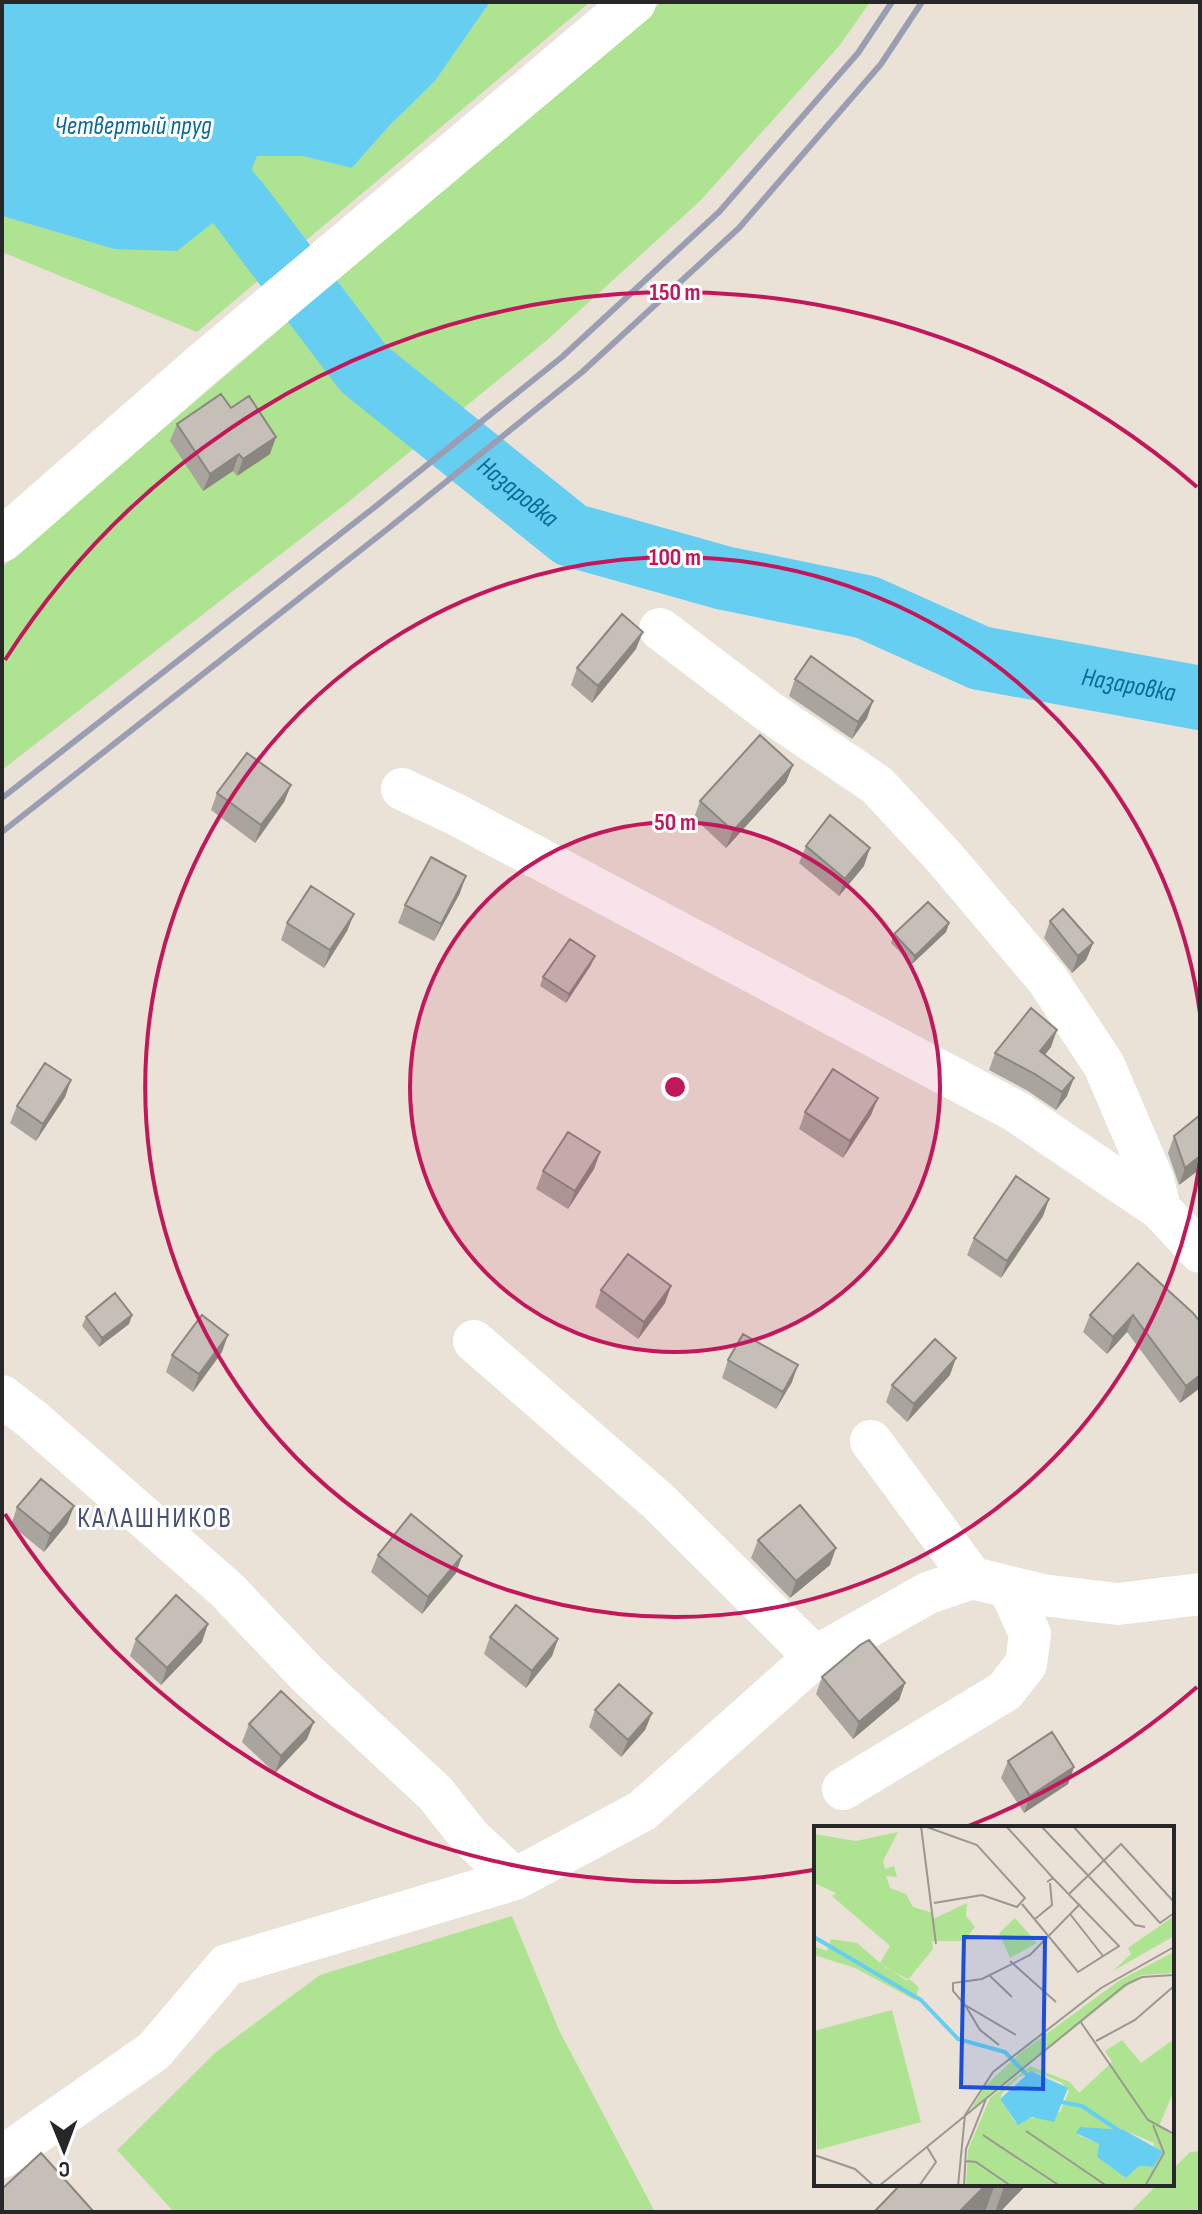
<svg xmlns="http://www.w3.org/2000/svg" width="1202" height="2214" viewBox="0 0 1202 2214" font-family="'Sofia Sans Condensed',sans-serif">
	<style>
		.green { fill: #aee391 }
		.water { fill: #66cef0 }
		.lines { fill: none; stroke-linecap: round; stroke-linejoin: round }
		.river { stroke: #66cef0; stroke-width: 64 }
		.minor { stroke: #fff; stroke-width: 42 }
		.tertiary { stroke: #fff; stroke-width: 44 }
		.rail { stroke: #9a9eb2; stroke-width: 6 }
		.wall { fill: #a9a49d }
		.shaded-wall { fill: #8a8680 }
		.building { fill: #c5bfb7; stroke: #8a8680; stroke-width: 2 }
		.ring { fill: none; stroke: #c2185b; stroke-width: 4 }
		.labels { text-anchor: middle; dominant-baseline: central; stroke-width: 6; stroke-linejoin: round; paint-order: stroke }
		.water-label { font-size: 26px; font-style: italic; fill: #0a6997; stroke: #fff }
		.quarter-label { font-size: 28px; letter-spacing: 2px; fill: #475077; stroke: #fff }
		.inset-river { fill: none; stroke: #66cef0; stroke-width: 4 }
		.inset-road { fill: none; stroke: #9c9791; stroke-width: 2 }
		.view { fill: #1d4ed8; fill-opacity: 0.15; stroke: #1d4ed8; stroke-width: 4 }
		.inset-edge { fill: none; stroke: #272727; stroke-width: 4 }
		.centre { fill: #c2185b; stroke: #fff; stroke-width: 4 }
		.ring-label { font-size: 24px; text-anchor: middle; font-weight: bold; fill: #c2185b; stroke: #fff; stroke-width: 6; stroke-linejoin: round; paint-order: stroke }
	</style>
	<rect width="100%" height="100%" fill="#eae2d7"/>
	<path class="green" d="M 490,2 L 590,2 L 197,332 L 2,252 L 2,216 L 114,249 L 238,203 L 256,156 L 302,156 L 352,168 L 389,126 L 435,81 Z
		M 662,2 L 870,2 L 840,45 L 700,201 L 546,341 L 352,499 L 2,770 L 2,567 Z
		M 512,1916 L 559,2030 L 655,2212 L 174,2212 L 117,2150 L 215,2053 L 320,1975 Z
		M 1200,2151 L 1200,2212 L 1130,2212 L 1158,2184 L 1172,2184 L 1172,2170 L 1190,2152 Z"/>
	<path class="water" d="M 2,2 L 490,2 L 435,81 L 389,126 L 352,168 L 302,156 L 257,156 L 238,203 L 177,251 L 114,249 L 2,216 Z"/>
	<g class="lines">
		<path class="river" id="s1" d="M 63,2 L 238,203 L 364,369 L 571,535 L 724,578 L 866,607 L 980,658 L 1200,698"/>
		<path class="minor" d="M 660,629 L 768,711 L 877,785 L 943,856 L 1047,979 L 1104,1065 L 1153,1180 L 1160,1209
			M 402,789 L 455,814 L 1017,1112 L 1160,1209 L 1200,1252
			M 474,1341 L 659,1502 L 815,1657
			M 2,1396 L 33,1420 L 227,1590 L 307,1674 L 435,1793 L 470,1837 L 515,1879
			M 871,1441 L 972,1578
			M 843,1789 L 1005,1691 L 1026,1664 L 1030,1634 L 1009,1587
			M 2,2157 L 154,2051 L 227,1965 L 515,1879 L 642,1811 L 815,1657 L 928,1593 L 972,1578 L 1042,1595 L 1118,1604 L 1200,1594"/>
		<path class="tertiary" d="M 2,540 L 202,365 L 634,2"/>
		<path class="rail" d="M 2,798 L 371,510 L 562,357 L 719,212 L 858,53 L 892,2
			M 2,832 L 390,527 L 581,373 L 739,228 L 881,64 L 922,2"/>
	</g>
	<path class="wall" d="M 231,408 L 270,454 L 237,476 L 233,471 L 203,491 L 170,441 L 177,424 Z
		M 636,649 L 592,703 L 571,685 L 577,668 Z
		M 795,679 L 867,718 L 852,739 L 789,696 Z
		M 793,765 L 786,782 L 726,848 L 694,818 L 700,801 Z
		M 291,785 L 284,802 L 255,843 L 211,810 L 217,793 Z
		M 806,846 L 864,866 L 839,896 L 799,863 Z
		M 460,893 L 434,941 L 398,923 L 405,905 Z
		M 354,914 L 347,931 L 324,968 L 281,940 L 287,923 Z
		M 1050,921 L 1093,943 L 1086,960 L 1072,973 L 1044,938 Z
		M 949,923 L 946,932 L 912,964 L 891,943 L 894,934 Z
		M 591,965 L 566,1003 L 540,986 L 543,977 Z
		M 1051,1047 L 1045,1055 L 1067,1096 L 1056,1110 L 1028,1091 L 989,1070 L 995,1053 Z
		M 71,1080 L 65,1097 L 36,1141 L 10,1123 L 17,1106 Z
		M 805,1112 L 871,1115 L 843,1158 L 799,1129 Z
		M 1174,1136 L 1200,1169 L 1179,1185 L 1168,1153 Z
		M 600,1152 L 594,1169 L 568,1209 L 536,1189 L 543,1171 Z
		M 1049,1199 L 1043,1216 L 1001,1278 L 967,1255 L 974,1238 Z
		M 1138,1263 L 1200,1322 L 1200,1388 L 1180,1403 L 1127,1332 L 1107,1354 L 1083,1332 L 1090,1315 Z
		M 671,1286 L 665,1303 L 638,1339 L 595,1307 L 601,1290 Z
		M 132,1315 L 129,1324 L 99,1347 L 82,1326 L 86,1317 Z
		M 222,1352 L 193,1392 L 166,1372 L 172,1355 Z
		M 728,1360 L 792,1382 L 776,1409 L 722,1378 Z
		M 950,1375 L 907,1422 L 886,1402 L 892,1385 Z
		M 74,1506 L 67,1524 L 44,1552 L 11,1525 L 17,1507 Z
		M 758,1540 L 830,1565 L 790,1598 L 751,1558 Z
		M 378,1555 L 462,1556 L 456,1573 L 422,1614 L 371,1572 Z
		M 490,1637 L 558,1639 L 552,1656 L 526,1688 L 484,1654 Z
		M 136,1639 L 202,1642 L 161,1685 L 130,1656 Z
		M 822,1677 L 905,1683 L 899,1700 L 853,1739 L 816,1694 Z
		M 595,1710 L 652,1713 L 645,1730 L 621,1757 L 589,1727 Z
		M 249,1724 L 307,1739 L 275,1773 L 242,1742 Z
		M 1008,1761 L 1074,1767 L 1068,1784 L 1024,1813 L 1001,1778 Z
		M 900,2184 L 1027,2184 L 1000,2212 L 874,2212 Z"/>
	<path class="shaded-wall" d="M 276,437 L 270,454 L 237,476 L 243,459 Z
		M 239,454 L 233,471 L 203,491 L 210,474 Z
		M 643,632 L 636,649 L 592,703 L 598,686 Z
		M 873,701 L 867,718 L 852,739 L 858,722 Z
		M 793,765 L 786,782 L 726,848 L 733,831 Z
		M 291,785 L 284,802 L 255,843 L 261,825 Z
		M 870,848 L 864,866 L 839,896 L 845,879 Z
		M 466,876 L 460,893 L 434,941 L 441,924 Z
		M 354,914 L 347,931 L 324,968 L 330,950 Z
		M 949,923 L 946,932 L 912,964 L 915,956 Z
		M 1093,943 L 1086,960 L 1072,973 L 1078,956 Z
		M 595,956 L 591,965 L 566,1003 L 569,994 Z
		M 1057,1030 L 1051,1047 L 1034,1068 L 1040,1051 Z
		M 1074,1078 L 1067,1096 L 1056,1110 L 1062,1092 Z
		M 71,1080 L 65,1097 L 36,1141 L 43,1124 Z
		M 878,1098 L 871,1115 L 843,1158 L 850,1141 Z
		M 600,1152 L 594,1169 L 568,1209 L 575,1191 Z
		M 1200,1156 L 1200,1169 L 1179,1185 L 1185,1168 Z
		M 1049,1199 L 1043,1216 L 1001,1278 L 1007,1261 Z
		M 671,1286 L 665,1303 L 638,1339 L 644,1322 Z
		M 132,1315 L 129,1324 L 99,1347 L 102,1338 Z
		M 1133,1315 L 1127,1332 L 1107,1354 L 1113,1337 Z
		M 228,1335 L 222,1352 L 193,1392 L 199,1374 Z
		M 956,1358 L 950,1375 L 907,1422 L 914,1404 Z
		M 798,1365 L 792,1382 L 776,1409 L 783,1392 Z
		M 1200,1375 L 1200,1388 L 1180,1403 L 1186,1386 Z
		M 74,1506 L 67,1524 L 44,1552 L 50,1534 Z
		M 836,1548 L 830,1565 L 790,1598 L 796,1581 Z
		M 462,1556 L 456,1573 L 422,1614 L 428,1597 Z
		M 208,1624 L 202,1642 L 161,1685 L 167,1668 Z
		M 558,1639 L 552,1656 L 526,1688 L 532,1671 Z
		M 905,1683 L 899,1700 L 853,1739 L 859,1722 Z
		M 652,1713 L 645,1730 L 621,1757 L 628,1740 Z
		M 314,1722 L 307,1739 L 275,1773 L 281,1756 Z
		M 1074,1767 L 1068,1784 L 1024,1813 L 1030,1796 Z
		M 987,2184 L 995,2184 L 985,2212 L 959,2212 Z
		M 1005,2184 L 1027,2184 L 1000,2212 L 995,2212 Z"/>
	<path class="building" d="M 221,394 L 231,408 L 249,396 L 276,437 L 243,459 L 239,454 L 210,474 L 177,424 Z
		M 622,614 L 643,632 L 598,686 L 577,668 Z
		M 811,656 L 873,701 L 858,722 L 795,679 Z
		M 760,735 L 793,765 L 733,831 L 700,801 Z
		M 247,753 L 291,785 L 261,825 L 217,793 Z
		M 830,815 L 870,848 L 845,879 L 806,846 Z
		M 431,857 L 466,876 L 441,924 L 405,905 Z
		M 311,886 L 354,914 L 330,950 L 287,923 Z
		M 928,902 L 949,923 L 915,956 L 894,934 Z
		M 1063,909 L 1093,943 L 1078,956 L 1050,921 Z
		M 570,939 L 595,956 L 569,994 L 543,977 Z
		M 1031,1008 L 1057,1030 L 1040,1051 L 1074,1078 L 1062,1092 L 1035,1074 L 995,1053 Z
		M 45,1063 L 71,1080 L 43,1124 L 17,1106 Z
		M 833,1069 L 878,1098 L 850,1141 L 805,1112 Z
		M 1200,1115 L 1200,1156 L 1185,1168 L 1174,1136 Z
		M 568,1132 L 600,1152 L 575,1191 L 543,1171 Z
		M 1016,1176 L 1049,1199 L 1007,1261 L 974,1238 Z
		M 628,1254 L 671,1286 L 644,1322 L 601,1290 Z
		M 1138,1263 L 1193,1313 L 1200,1322 L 1200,1375 L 1186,1386 L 1133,1315 L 1113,1337 L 1090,1315 Z
		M 115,1293 L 132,1315 L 102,1338 L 86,1317 Z
		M 202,1315 L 228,1335 L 199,1374 L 172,1355 Z
		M 743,1334 L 798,1365 L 783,1392 L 728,1360 Z
		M 935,1339 L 956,1358 L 914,1404 L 892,1385 Z
		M 41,1479 L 74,1506 L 50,1534 L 17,1507 Z
		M 800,1505 L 836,1548 L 796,1581 L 758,1540 Z
		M 411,1514 L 462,1556 L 428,1597 L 378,1555 Z
		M 176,1595 L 208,1624 L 167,1668 L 136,1639 Z
		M 516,1605 L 558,1639 L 532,1671 L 490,1637 Z
		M 869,1640 L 905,1683 L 859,1722 L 822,1677 L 860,1645 Z
		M 619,1684 L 652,1713 L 628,1740 L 595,1710 Z
		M 281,1691 L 314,1722 L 281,1756 L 249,1724 Z
		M 1052,1732 L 1074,1767 L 1030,1796 L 1008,1761 Z
		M 41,2153 L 94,2212 L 2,2212 L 2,2189 Z
		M 901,2184 L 987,2184 L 959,2212 L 874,2212 Z"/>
	<circle cx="675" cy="1087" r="265" fill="#c2185b" fill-opacity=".12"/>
	<g class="ring">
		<circle cx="675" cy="1087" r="265"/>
		<path d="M1200 1161A530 530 0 1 1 1200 1013"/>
		<path d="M1197 1687A795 795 0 0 1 966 1827M813 1870A795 795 0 0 1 5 1514M5 660A795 795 0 0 1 1197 487"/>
	</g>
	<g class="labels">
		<g class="water-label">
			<text x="133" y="126">Четвертый пруд</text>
			<text stroke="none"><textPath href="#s1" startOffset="672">Назаровка</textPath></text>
			<text stroke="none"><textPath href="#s1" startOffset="1320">Назаровка</textPath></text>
		</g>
		<g class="quarter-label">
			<text x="155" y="1518">КАЛАШНИКОВ</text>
		</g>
	</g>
	<g transform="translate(814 1826)">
		<rect width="360" height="360" fill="#eae2d7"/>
		<path d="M 84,6 L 69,35 L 71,43 L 80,40 L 83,51 L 72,50 L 76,62 L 92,68 L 99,81 L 119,87 L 119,93 L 153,77 L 152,90 L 161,101 L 150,115 L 118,115 L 119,123 L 93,155 L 66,137 L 76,120 L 18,70 L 22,67 L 0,57 L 0,8 L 42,15 ZM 360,90 L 360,110 L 299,145 L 317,128 L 314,122 ZM 201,92 L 223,117 L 196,132 L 185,107 ZM 17,113 L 43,117 L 72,142 L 98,155 L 105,162 L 101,174 L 41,142 L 0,129 L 0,120 L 13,125 ZM 360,126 L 360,147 L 327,149 L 156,285 L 172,259 L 205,228 L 306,154 ZM 78,184 L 107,296 L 3,324 L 0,205 ZM 360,213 L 360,265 L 345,300 L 360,310 L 360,360 L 152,360 L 154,324 L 176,272 L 216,240 L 256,256 L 265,267 L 298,236 L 291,225 L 308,214 L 327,237 ZM 221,246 L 247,256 L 255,265 L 246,286 L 201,296 L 186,273 L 188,267 L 205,251 ZM 270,303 L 310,304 L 340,317 L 339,341 L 325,340 L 312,352 L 283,331 L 285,318 L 264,309 Z" fill="#aee391" fill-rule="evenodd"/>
		<path d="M 217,245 L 254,262 L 240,296 L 218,291 L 204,299 L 186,273 ZM 266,301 L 310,304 L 349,326 L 339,341 L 325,340 L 312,352 L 283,331 L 285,318 L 262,307 Z" fill="#66cef0"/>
		<path class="inset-river" d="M 0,111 L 107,174 L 144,213 L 191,226 L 216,252M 247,276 L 268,280 L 307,306"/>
		<path class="inset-road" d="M 107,0 L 122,118M 110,0 L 163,19 L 211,72 L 203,81 L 168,69 L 120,77M 192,0 L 239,52 L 233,56M 227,0 L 321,99 L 331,101M 259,0 L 346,97 L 360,87M 255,68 L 307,18 L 360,76M 208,78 L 264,146 L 305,120 L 239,52M 256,88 L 289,130M 221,93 L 238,79 L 236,57M 196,135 L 242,176M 175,149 L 198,171M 151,179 L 166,204 L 185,219M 266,195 L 334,294 L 360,308M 202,209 L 151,179 L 139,165 L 139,157 L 168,153 L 216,129 L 266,78M 282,215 L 321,194 L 360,160M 212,305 L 293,360M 169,309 L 246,360M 0,329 L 41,343 L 60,360M 152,335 L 162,336 L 197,360M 65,360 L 311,159 L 328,151 L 360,149M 105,360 L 122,336 L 113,321M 144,360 L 151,289 L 179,246 L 287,162 L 360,121M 150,360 L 152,323 L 172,273M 331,360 L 350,327 L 339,299"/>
		<path class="view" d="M 150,111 L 231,112 L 229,263 L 147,261 Z"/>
		<rect width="360" height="360" class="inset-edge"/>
	</g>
	<circle cx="675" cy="1087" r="12" class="centre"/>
	<g class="ring-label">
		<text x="675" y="300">150 m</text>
		<text x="675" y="565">100 m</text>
		<text x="675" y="830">50 m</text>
	</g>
	<rect width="1202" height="2214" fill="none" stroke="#272727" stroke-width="8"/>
	<g transform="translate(64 2150) rotate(179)" stroke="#ffffff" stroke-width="6" paint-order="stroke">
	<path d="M0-6L14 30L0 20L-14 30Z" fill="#272727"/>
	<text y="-12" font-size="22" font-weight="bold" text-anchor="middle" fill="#272727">С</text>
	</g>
</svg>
